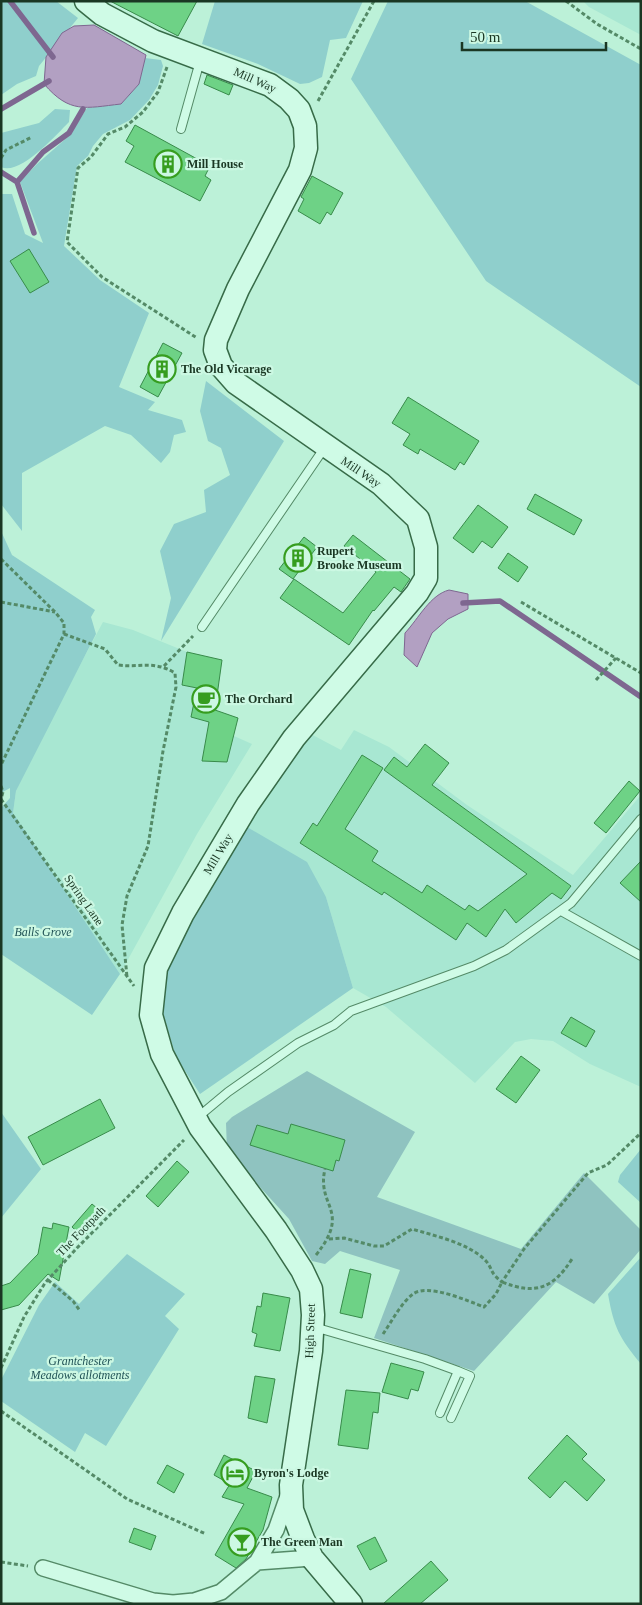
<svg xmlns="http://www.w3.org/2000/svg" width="642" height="1605" viewBox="0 0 642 1605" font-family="'Times New Roman',serif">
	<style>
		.farmland { fill: #a8e7d2 }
		.green { fill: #8fcfcc }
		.cemetery { fill: #8fc3c0 }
		.water { fill: #b2a0c2; stroke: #7e6790 }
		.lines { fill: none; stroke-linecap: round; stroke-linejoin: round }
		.stream { stroke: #7e6790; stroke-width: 5.5 }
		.building { fill: #6ed286; stroke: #388b4a }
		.lane-casing { stroke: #548a67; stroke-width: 10 }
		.street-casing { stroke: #548a67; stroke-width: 18 }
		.secondary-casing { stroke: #376b48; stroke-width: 25 }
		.path { stroke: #548a67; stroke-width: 3; stroke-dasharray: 4 2.5; stroke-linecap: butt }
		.lane { stroke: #cffbe6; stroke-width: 8 }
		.street { stroke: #cffbe6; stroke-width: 15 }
		.secondary { stroke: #cffbe6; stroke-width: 22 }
		.labels { text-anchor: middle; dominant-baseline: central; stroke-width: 4.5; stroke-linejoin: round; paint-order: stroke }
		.street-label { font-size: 12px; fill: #1a3723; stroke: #ccf8e3 }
		.poi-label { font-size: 12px; font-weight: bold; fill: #1a3723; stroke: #ccf8e3; text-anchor: start }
		.park-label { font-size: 12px; font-style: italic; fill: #1f5155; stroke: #ccf8e3 }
	</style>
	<rect width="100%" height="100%" fill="#bcf1d8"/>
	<path class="farmland" d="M 583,1 L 641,1 L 641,35 L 589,7 Z
		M 103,622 L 133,630 L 187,652 L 182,685 L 197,688 L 191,717 L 209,722 L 203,761 L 227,762 L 234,736 L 252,744 L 197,834 L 120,974 L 13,813 L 16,791 L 55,712 Z
		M 354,730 L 389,747 L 467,805 L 573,875 L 641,795 L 641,1087 L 590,1064 L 553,1041 L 531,1039 L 515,1042 L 475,1083 L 386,1007 L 353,988 L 326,897 L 247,827 L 307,732 L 341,750 Z"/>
	<path class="green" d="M 1,1 L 56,1 L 78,18 L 39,66 L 36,76 L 17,84 L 1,95 Z
		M 215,1 L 363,1 L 346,38 L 330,40 L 322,77 L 309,83 L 300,84 L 258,64 L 202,44 Z
		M 388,1 L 525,1 L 641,65 L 641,387 L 486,281 L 351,79 Z
		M 145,58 L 161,60 L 163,66 L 158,85 L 149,100 L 130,120 L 103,134 L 93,146 L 88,156 L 77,166 L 64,246 L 100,280 L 149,313 L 119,387 L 155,402 L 148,410 L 182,420 L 186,432 L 174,435 L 170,452 L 161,463 L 131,435 L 105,426 L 22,473 L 22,531 L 1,504 L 1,194 L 12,194 L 25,234 L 43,243 L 20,182 L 37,164 L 70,135 L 87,108 L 121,104 L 139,84 Z
		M 55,109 L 70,110 L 69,122 C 56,135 20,176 1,167 L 1,133 L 39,123 Z
		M 206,381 L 284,441 L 161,641 L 171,598 L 160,551 L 174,524 L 206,512 L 204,490 L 230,475 L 221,448 L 208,441 L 200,411 Z
		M 1,531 L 12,555 L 95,610 L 91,617 L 96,634 L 16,791 L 13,813 L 120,974 L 92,1015 L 1,954 L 1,808 L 10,798 L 10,788 L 1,793 Z
		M 247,827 L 307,862 L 326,897 L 353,988 L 200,1094 L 176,1057 L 158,996 L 168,957 Z
		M 1,1112 L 41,1169 L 1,1218 Z
		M 641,1149 L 641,1203 L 618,1182 L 620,1175 Z
		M 127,1254 L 185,1294 L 165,1316 L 179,1329 L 106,1446 L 85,1433 L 75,1452 L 1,1401 L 1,1380 L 39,1305 L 55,1282 L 79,1304 Z
		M 641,1257 L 641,1364 C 619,1337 614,1328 608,1294 Z"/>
	<path class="cemetery" d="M 307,1071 L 415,1132 L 377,1197 L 521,1249 L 584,1173 L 641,1230 L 641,1249 L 594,1304 L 556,1282 L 474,1371 L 374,1338 L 400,1270 L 340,1251 L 325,1264 L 312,1261 L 289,1219 L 227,1151 L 226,1123 L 232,1117 Z"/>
	<path class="water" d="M 94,25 L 146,55 L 139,84 L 121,104 C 85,108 70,114 44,84 L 46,57 L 62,33 L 74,26 Z
		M 449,590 L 468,594 L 468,609 L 448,619 L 432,633 L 417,667 L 404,655 L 405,633 C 419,618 430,595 449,590 Z"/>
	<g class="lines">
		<path class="stream" d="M 10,1 L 53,57
			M 1,109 L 49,81
			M 1,172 L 17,182 L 34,233
			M 17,182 L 43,152 L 69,133 L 83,109
			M 463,603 L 500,601 L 641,697"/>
	</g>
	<path class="building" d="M 110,1 L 197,1 L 178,36 Z
		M 207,75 L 233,85 L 229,95 L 204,84 Z
		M 135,125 L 210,166 L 205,176 L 211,180 L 200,201 L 125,162 L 134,146 L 126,141 Z
		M 312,176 L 343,193 L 331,215 L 327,212 L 320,224 L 298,211 L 304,199 L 301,197 Z
		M 29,249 L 49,282 L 30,293 L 10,261 Z
		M 163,343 L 182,353 L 158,397 L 140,387 Z
		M 408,397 L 479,441 L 464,465 L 460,462 L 455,470 L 420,449 L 418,454 L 403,445 L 410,434 L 392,423 Z
		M 535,494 L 582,520 L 574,535 L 527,509 Z
		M 478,505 L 508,527 L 492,548 L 482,541 L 473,553 L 453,538 Z
		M 353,535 L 410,579 L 401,592 L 394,587 L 374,611 L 373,610 L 349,645 L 280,598 L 294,579 L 343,613 L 376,572 L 344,546 Z
		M 304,537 L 317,547 L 293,579 L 279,569 Z
		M 508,553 L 528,567 L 518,582 L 498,568 Z
		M 187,652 L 222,660 L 215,710 L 238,718 L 227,762 L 202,761 L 209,722 L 191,717 L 197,688 L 182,685 Z
		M 425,744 L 449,763 L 432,785 L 571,886 L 561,899 L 552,893 L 516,923 L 505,909 L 486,937 L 467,923 L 456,940 L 384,892 L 382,895 L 300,843 L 313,823 L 317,826 L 362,755 L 383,768 L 345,829 L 378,851 L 372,861 L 422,893 L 427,885 L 465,910 L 469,905 L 478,911 L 527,874 L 384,770 L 394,757 L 407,767 Z
		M 629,781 L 640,791 L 606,833 L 594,823 Z
		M 641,861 L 641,902 L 620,883 Z
		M 571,1017 L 595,1031 L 586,1047 L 561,1033 Z
		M 521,1056 L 540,1070 L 516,1103 L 496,1089 Z
		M 100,1099 L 115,1128 L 43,1165 L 28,1137 Z
		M 291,1124 L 345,1140 L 339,1161 L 336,1160 L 333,1171 L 250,1145 L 257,1125 L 288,1134 Z
		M 177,1161 L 189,1172 L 158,1207 L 146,1196 Z
		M 92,1204 L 104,1214 L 83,1237 L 72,1227 Z
		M 53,1223 L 69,1227 L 59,1281 L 48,1274 L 19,1305 L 1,1310 L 1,1286 L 10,1283 L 38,1254 L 43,1227 L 52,1229 Z
		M 350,1269 L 371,1274 L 362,1318 L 340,1313 Z
		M 263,1293 L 290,1298 L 280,1351 L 254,1346 L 257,1334 L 252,1332 L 257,1306 L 261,1307 Z
		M 391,1363 L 424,1372 L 418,1391 L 411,1389 L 408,1399 L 382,1392 Z
		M 255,1376 L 275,1379 L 267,1423 L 248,1418 Z
		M 346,1390 L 380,1393 L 378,1413 L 373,1412 L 368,1449 L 338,1445 Z
		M 567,1435 L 587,1454 L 582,1459 L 605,1480 L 587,1501 L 565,1481 L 550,1498 L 528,1478 Z
		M 224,1455 L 256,1471 L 247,1488 L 272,1497 L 263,1530 L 246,1559 L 236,1568 L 215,1555 L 244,1504 L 222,1497 L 230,1484 L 214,1475 Z
		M 167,1465 L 184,1474 L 174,1493 L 157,1483 Z
		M 134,1528 L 156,1536 L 151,1550 L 129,1542 Z
		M 375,1537 L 387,1561 L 370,1570 L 357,1546 Z
		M 431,1561 L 448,1580 L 420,1604 L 383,1604 Z"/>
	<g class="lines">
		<g class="lane-casing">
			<path id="lane" d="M 181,129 L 200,61
				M 202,627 L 325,447
				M 561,911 L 641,956
				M 198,1117 L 228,1092 L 298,1043 L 334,1025 L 351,1011 L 474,966 L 506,950 L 571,903 L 641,819
				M 314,1327 L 425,1359 L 458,1371 L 440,1413
				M 451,1418 L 470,1376 L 458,1371"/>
		</g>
		<g class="street-casing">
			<path id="street" d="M 257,1562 L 312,1558
				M 43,1568 L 153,1601 L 173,1603 L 194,1601 L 221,1592 L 257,1562 L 276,1530 L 288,1496"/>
		</g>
		<g class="secondary-casing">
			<path id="secondary" d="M 86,1 L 102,14 L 153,41 L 270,85 L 289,99 L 299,110 L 305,126 L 306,148 L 300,170 L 238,289 L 216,340 L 215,350 L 221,366 L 236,383 L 381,484 L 418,519 L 426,547 L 426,578 L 417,593 L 294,738 L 248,804 L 183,913 L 156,968 L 151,1015 L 162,1054 L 200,1127 L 276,1230 L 302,1270 L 311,1289 L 313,1315 L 311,1351 L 291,1485 L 292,1510 L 303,1539 L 312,1558 L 351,1604"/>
		</g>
		<path class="path" d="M 566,1 L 597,24 L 641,49
			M 167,67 L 158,92 L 143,112 L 125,127 L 108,134 L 91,157 L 78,168 L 67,242 L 102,277 L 197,338
			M 318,101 L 374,1
			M 1,158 L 6,150 L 32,137
			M 1,559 L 55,612 L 64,623 L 64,634 L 1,765
			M 1,602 L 55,612
			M 521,602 L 641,673
			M 64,634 L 105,649 L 118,665 C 141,668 153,660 175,673 L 176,687 L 163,751 L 148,846 L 127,896 L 122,925 L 127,977
			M 164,666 L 193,636
			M 596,680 L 616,658
			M 1,786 L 3,792 L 1,799
			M 1,799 L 134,986
			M 329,1239 L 344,1238 L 374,1246 L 384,1246 L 412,1229 C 435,1236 469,1243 486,1261 C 493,1269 489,1272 502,1282 L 524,1249 L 588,1173 L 607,1165 L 641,1133
			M 316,1255 C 352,1210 316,1207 325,1169
			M 48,1280 L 73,1301 L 80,1311
			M 383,1334 C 392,1321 401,1303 413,1294 C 428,1283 468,1301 484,1307 L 496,1294 L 502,1282 C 535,1295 553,1289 572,1259
			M 1,1368 L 24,1317 L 45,1283 L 77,1248 L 184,1140
			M 1,1411 L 127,1499 L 206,1534
			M 1,1562 L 28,1566"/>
		<use href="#lane" class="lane"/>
		<use href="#street" class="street"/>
		<use href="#secondary" class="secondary"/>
	</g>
	<defs>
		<g id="building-ring" transform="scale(1.4375)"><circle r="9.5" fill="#ccf8e3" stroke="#369d1f" stroke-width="1.5"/><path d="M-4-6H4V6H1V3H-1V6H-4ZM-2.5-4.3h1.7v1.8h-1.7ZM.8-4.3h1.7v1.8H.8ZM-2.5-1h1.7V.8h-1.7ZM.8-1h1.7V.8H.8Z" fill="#369d1f"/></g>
		<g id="cafe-ring" transform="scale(1.4375)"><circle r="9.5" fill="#ccf8e3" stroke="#369d1f" stroke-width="1.5"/><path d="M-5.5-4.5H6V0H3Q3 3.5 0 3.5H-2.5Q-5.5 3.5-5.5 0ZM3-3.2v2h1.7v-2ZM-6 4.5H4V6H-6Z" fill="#369d1f"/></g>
		<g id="hotel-ring" transform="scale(1.4375)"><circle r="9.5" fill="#ccf8e3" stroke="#369d1f" stroke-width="1.5"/><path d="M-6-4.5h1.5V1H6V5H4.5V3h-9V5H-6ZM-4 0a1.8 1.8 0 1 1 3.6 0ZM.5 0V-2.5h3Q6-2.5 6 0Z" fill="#369d1f"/></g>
		<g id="bar-ring" transform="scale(1.4375)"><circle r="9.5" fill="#ccf8e3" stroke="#369d1f" stroke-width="1.5"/><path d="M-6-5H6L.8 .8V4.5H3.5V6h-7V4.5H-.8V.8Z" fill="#369d1f"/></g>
	</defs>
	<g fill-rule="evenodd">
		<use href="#building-ring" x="168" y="164"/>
		<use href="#building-ring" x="162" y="369"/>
		<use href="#building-ring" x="298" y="558"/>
		<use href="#cafe-ring" x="206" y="699"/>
		<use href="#hotel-ring" x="235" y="1473"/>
		<use href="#bar-ring" x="242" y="1542"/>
	</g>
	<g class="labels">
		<g class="street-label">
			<text transform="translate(255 80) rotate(24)">Mill Way</text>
			<text transform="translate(361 472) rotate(34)">Mill Way</text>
			<text transform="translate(218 854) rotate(-59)">Mill Way</text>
			<text transform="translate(84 900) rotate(55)">Spring Lane</text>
			<text transform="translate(81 1231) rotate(-46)">The Footpath</text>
			<text transform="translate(310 1331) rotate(-88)">High Street</text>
		</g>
		<g class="poi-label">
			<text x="187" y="164">Mill House</text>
			<text x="181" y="369">The Old Vicarage</text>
			<text x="317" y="551">Rupert<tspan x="317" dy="14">Brooke Museum</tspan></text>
			<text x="225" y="699">The Orchard</text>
			<text x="254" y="1473">Byron's Lodge</text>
			<text x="261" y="1542">The Green Man</text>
		</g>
		<g class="park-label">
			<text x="43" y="932">Balls Grove</text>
			<text x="80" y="1361">Grantchester<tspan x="80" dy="14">Meadows allotments</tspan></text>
		</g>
	</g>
	<rect width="642" height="1605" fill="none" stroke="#1a3723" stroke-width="5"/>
	<path d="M462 42v8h144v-8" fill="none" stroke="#1a3723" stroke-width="2.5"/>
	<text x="470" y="42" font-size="15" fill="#1a3723" stroke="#ccf8e3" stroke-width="4" paint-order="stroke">50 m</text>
</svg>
